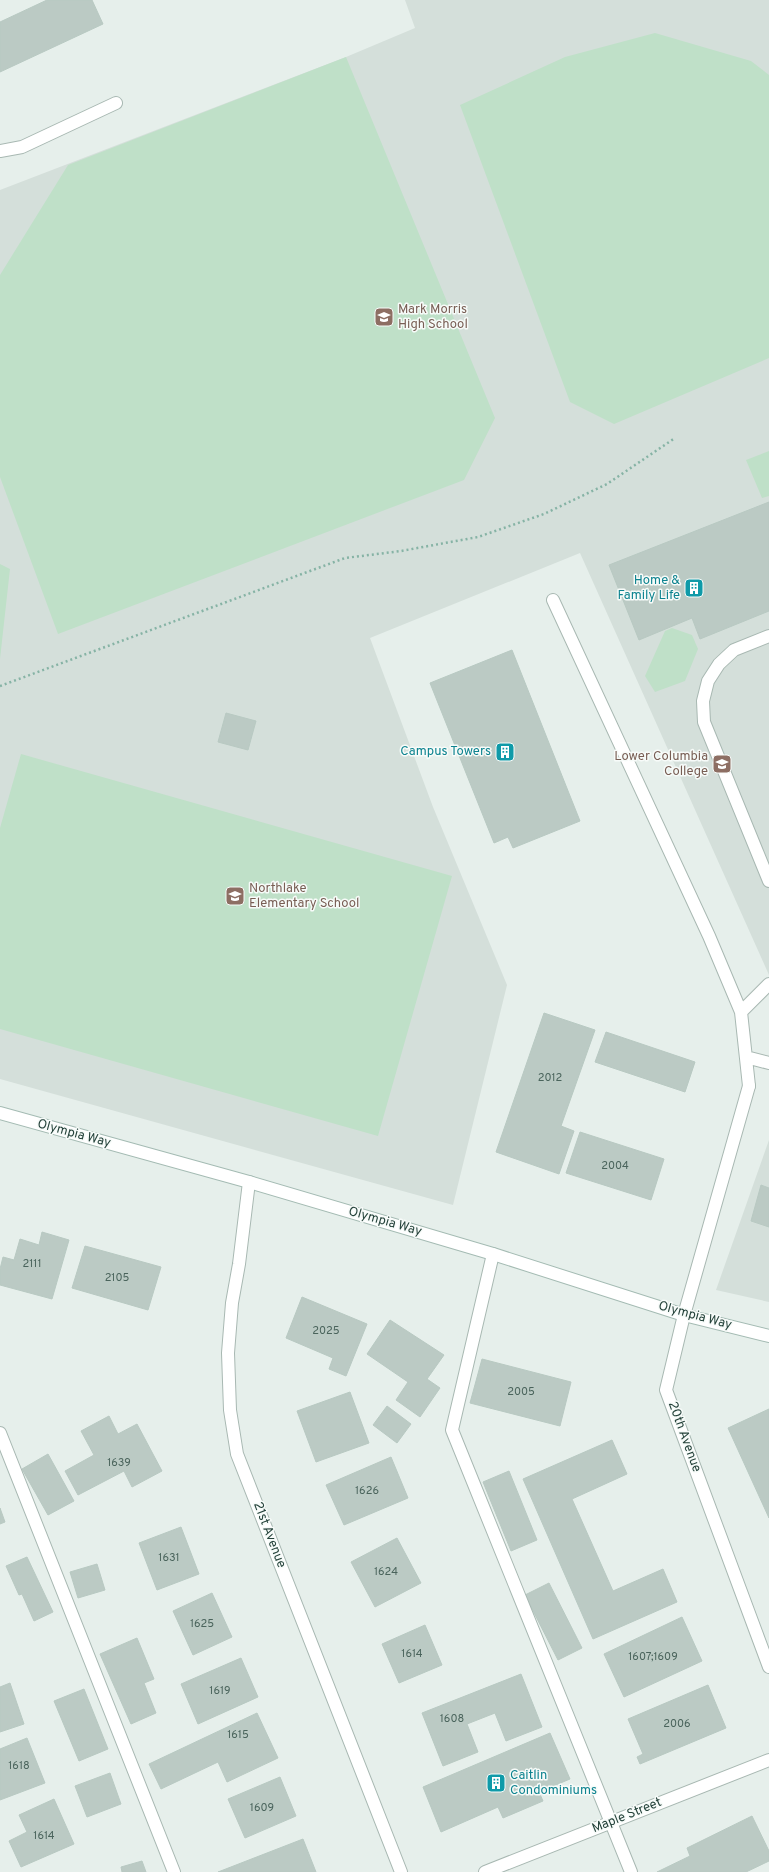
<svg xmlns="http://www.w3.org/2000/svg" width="769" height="1872" viewBox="0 0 769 1872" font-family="Overpass,sans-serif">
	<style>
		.built { fill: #d4dfda }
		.green { fill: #bfe0c8 }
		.building { fill: #bbcac4; stroke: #b8c9c2 }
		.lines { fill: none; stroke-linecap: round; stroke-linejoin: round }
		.lane-casing { stroke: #a8b8b2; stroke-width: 14 }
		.street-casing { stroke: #a8b8b2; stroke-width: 14 }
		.secondary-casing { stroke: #a4bbb3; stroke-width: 14 }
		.path { stroke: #86b3a5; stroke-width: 2.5; stroke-dasharray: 2 3; stroke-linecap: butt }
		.lane { stroke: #fff; stroke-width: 12 }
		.street { stroke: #fff; stroke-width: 12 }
		.secondary { stroke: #fff; stroke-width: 12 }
		.labels { text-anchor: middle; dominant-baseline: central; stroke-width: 3; stroke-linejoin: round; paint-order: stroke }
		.number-label { font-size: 11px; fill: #4a645c }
		.education-label { font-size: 13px; fill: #785e54; stroke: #f7fbf9; text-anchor: start }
		.culture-label { font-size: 13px; fill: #0d838f; stroke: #f7fbf9; text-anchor: end }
		.street-label { font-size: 13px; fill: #24423a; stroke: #f7fbf9 }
	</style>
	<rect width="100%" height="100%" fill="#e6efeb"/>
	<path class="built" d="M 405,0 L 769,0 L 769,975 L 580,553 L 370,638 L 433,807 L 507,985 L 453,1205 L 0,1079 L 0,190 L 346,57 L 415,28 Z
		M 769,1140 L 769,1302 L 716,1290 Z"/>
	<path class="green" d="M 655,33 L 751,61 L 769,75 L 769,358 L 614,424 L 570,402 L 460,105 L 565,57 Z
		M 346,57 L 495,418 L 464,480 L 58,634 L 0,477 L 0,275 L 68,165 Z
		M 769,451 L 769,496 L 762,498 L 746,460 Z
		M 0,564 L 10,569 L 0,659 Z
		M 672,628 L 692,635 L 698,649 L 685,681 L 655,692 L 645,676 L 665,631 Z
		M 21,754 L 452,876 L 378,1136 L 0,1029 L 0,828 Z"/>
	<path class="building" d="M 47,0 L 92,0 L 103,24 L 0,72 L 0,22 Z
		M 769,502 L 769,611 L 700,639 L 692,618 L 639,640 L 609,565 Z
		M 512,650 L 580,821 L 513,848 L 508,837 L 494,843 L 430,683 Z
		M 226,713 L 256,721 L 248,750 L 218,742 Z
		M 544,1013 L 595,1030 L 561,1126 L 574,1131 L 559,1174 L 496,1152 Z
		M 606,1032 L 695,1062 L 685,1092 L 595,1062 Z
		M 580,1132 L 664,1159 L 651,1200 L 566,1173 Z
		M 761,1185 L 769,1188 L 769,1227 L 751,1221 Z
		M 42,1232 L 69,1240 L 52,1299 L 0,1285 L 0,1269 L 3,1257 L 14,1260 L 20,1239 L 39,1245 Z
		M 85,1246 L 161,1267 L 148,1310 L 72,1288 Z
		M 302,1297 L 367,1324 L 346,1376 L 329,1369 L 333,1358 L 286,1338 Z
		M 390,1320 L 444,1355 L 427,1379 L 440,1388 L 420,1417 L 396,1400 L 408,1382 L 367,1354 Z
		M 482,1359 L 571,1382 L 560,1426 L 470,1403 Z
		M 350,1392 L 369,1443 L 316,1462 L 297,1411 Z
		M 387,1406 L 411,1424 L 397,1443 L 373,1425 Z
		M 769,1409 L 769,1518 L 728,1428 Z
		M 109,1416 L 118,1434 L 137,1424 L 162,1471 L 132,1487 L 124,1471 L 78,1495 L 65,1471 L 94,1455 L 81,1431 Z
		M 612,1440 L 627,1474 L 572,1499 L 613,1591 L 663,1569 L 677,1602 L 593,1639 L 523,1479 Z
		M 48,1454 L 74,1501 L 48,1515 L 22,1469 Z
		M 391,1457 L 408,1498 L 344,1525 L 326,1485 Z
		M 509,1471 L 537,1540 L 511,1551 L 483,1482 Z
		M 0,1508 L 5,1522 L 0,1524 Z
		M 181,1527 L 199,1574 L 157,1590 L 139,1543 Z
		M 397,1538 L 421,1583 L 375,1607 L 351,1562 Z
		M 27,1557 L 53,1612 L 34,1621 L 22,1594 L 19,1595 L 6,1566 Z
		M 97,1564 L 105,1590 L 78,1598 L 70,1572 Z
		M 549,1583 L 582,1648 L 558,1660 L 525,1595 Z
		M 212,1593 L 232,1637 L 193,1655 L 173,1611 Z
		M 682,1617 L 702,1661 L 624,1697 L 604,1654 Z
		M 425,1625 L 442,1665 L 399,1683 L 382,1644 Z
		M 137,1638 L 154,1679 L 144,1683 L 156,1713 L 131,1724 L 100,1654 Z
		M 241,1658 L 258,1697 L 198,1724 L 181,1684 Z
		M 521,1674 L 542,1727 L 506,1741 L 495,1713 L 467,1724 L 478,1752 L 443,1766 L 422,1713 Z
		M 10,1683 L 24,1724 L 0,1732 L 0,1687 Z
		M 708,1685 L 726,1728 L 640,1764 L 637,1757 L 643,1754 L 628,1719 Z
		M 84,1689 L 108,1749 L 79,1761 L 54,1701 Z
		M 257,1713 L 278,1758 L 227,1782 L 218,1762 L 161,1789 L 149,1764 Z
		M 550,1733 L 570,1779 L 539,1792 L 543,1801 L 503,1818 L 498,1807 L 441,1832 L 423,1787 Z
		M 27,1738 L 45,1783 L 0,1800 L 0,1749 Z
		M 110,1773 L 121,1804 L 87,1817 L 75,1786 Z
		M 280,1777 L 296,1816 L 245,1838 L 228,1799 Z
		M 54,1799 L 74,1844 L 21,1867 L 9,1841 L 27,1832 L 19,1815 Z
		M 752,1816 L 769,1851 L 769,1861 L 746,1872 L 657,1872 L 690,1856 L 687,1848 Z
		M 303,1839 L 316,1872 L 218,1872 Z
		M 142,1861 L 146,1872 L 122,1872 L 121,1867 Z"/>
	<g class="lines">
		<g class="lane-casing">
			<path id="lane" d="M 553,600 L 709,936 L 741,1012 L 749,1086
				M 769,636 L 734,650 L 719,664 L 708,681 L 703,701 L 704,722 L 769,881
				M 741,1012 L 769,984
				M 746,1057 L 769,1063
				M 493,1254 L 452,1430 L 631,1872
				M 0,1433 L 174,1872"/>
		</g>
		<g class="street-casing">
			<path id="street" d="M 0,151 L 22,147 L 116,103
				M 749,1086 L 684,1315 L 666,1390 L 769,1667
				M 249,1182 L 239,1264 L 232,1303 L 228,1353 L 230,1410 L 237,1454 L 401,1872
				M 485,1872 L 769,1760"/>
		</g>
		<g class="secondary-casing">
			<path id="secondary" d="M 0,1113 L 249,1182 L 493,1254 L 684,1315 L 769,1336"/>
		</g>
		<path class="path" d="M 0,686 L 345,558 L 401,551 L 478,537 L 544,514 L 607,484 L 675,438"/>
		<use href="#lane" class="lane"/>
		<use href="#street" class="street"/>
		<use href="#secondary" class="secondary"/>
	</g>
	<defs>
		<g id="school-square" transform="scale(1)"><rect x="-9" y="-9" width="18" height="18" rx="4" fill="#8d6e63" stroke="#f7fbf9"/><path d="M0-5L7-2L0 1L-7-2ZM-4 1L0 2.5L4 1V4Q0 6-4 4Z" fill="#fff"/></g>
		<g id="building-square" transform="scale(1)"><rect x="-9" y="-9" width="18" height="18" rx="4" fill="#0f9aa8" stroke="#f7fbf9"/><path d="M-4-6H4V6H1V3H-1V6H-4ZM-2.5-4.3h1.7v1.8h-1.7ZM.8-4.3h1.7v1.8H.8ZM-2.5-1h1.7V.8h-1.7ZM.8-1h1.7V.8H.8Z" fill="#fff"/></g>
		<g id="university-square" transform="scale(1)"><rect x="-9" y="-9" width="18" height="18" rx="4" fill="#8d6e63" stroke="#f7fbf9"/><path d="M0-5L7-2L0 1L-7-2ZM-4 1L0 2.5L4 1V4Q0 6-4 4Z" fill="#fff"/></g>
	</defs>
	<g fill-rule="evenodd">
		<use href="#school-square" x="384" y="317"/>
		<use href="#building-square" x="694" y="588"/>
		<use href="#building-square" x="505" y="752"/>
		<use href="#university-square" x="722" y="764"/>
		<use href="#school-square" x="235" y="896"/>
		<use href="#building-square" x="496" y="1783"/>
	</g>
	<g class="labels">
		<g class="number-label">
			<text x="550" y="1078">2012</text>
			<text x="615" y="1166">2004</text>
			<text x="32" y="1264">2111</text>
			<text x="117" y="1278">2105</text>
			<text x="326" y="1331">2025</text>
			<text x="521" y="1392">2005</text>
			<text x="119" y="1463">1639</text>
			<text x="367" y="1491">1626</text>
			<text x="169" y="1558">1631</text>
			<text x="386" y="1572">1624</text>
			<text x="202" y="1624">1625</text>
			<text x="412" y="1654">1614</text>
			<text x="653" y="1657">1607;1609</text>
			<text x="220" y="1691">1619</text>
			<text x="452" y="1719">1608</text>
			<text x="677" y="1724">2006</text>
			<text x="238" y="1735">1615</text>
			<text x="19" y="1766">1618</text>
			<text x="262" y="1808">1609</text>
			<text x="44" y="1836">1614</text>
		</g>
		<g class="education-label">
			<text x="398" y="310">Mark Morris<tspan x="398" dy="15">High School</tspan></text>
			<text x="708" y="757" text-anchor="end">Lower Columbia<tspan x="708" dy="15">College</tspan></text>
			<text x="249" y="889">Northlake<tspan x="249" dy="15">Elementary School</tspan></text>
		</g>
		<g class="culture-label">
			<text x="680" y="581">Home &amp;<tspan x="680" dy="15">Family Life</tspan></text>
			<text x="491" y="752">Campus Towers</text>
			<text x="510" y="1776" text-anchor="start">Caitlin<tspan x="510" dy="15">Condominiums</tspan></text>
		</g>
		<g class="street-label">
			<text transform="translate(74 1134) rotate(15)">Olympia Way</text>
			<text transform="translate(385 1222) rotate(16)">Olympia Way</text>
			<text transform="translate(695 1316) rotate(15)">Olympia Way</text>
			<text transform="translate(684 1437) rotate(70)">20th Avenue</text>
			<text transform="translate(269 1535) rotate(69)">21st Avenue</text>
			<text transform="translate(627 1816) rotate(-22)">Maple Street</text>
		</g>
	</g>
</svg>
